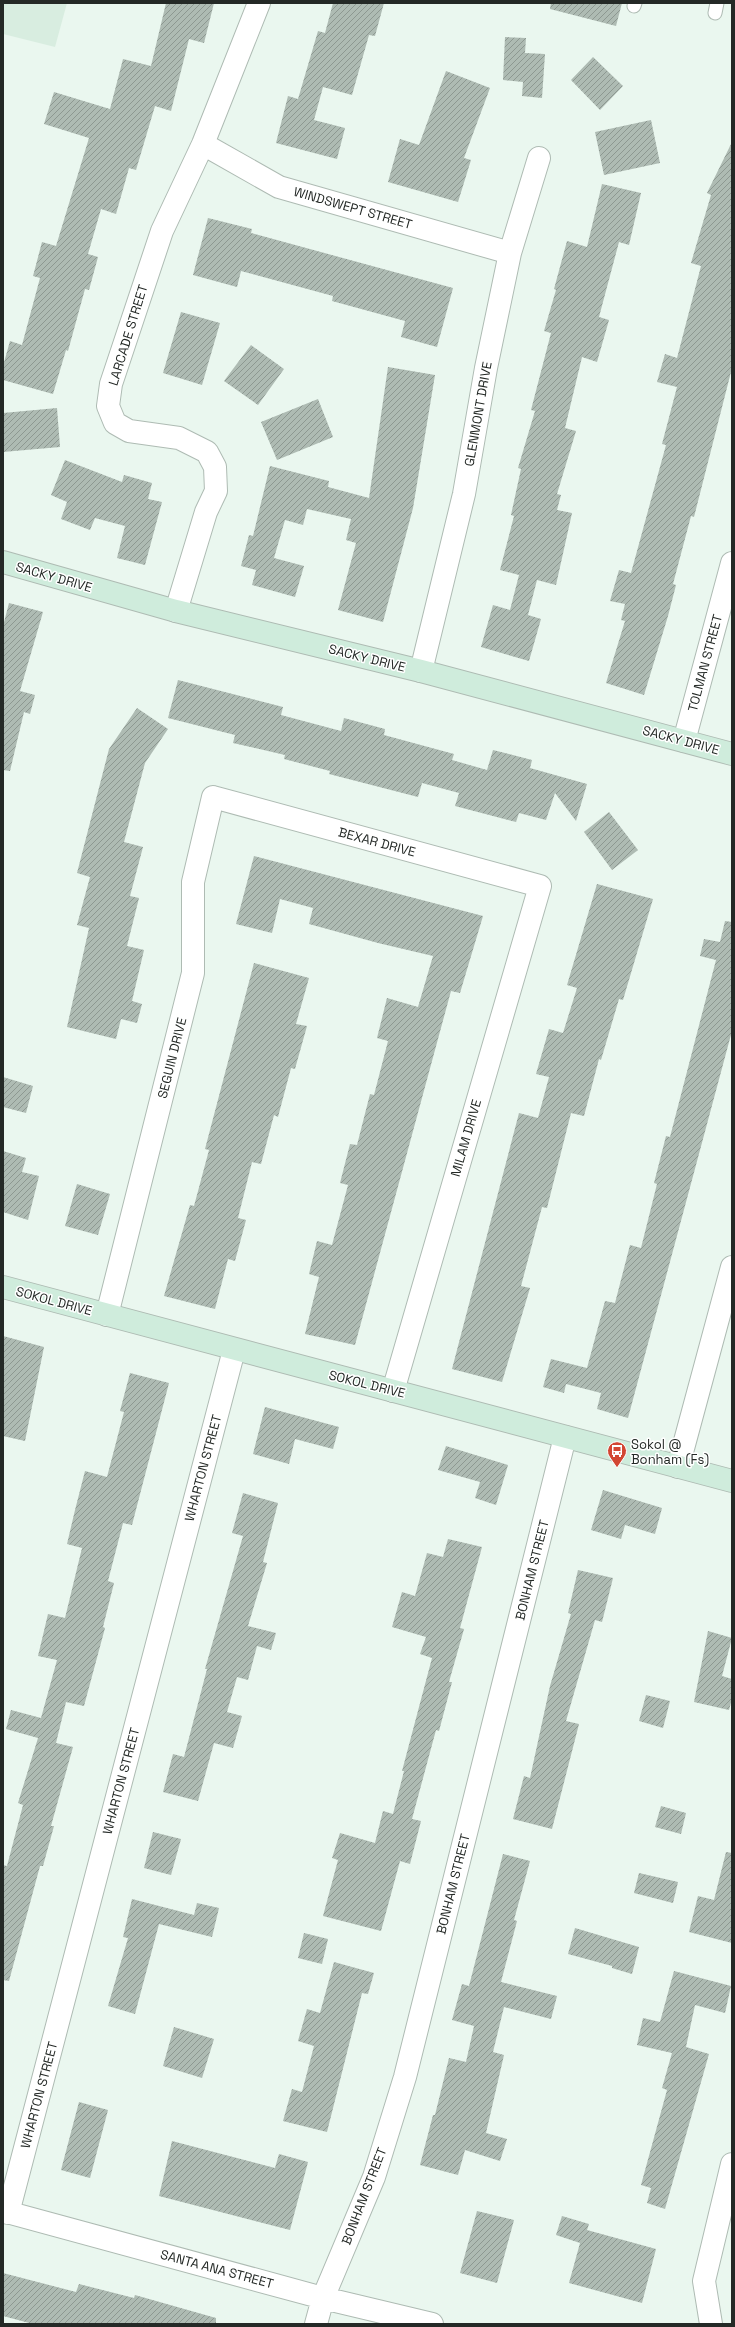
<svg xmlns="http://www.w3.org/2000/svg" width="735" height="2327" viewBox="0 0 735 2327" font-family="'Space Grotesk',sans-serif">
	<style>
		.built { fill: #d8ede0 }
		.building { fill: url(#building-hatch) }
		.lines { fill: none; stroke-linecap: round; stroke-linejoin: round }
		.lane-casing { stroke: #aebbb3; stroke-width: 15 }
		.street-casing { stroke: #aebbb3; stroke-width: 24 }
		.secondary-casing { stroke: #aebbb3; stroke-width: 24 }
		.lane { stroke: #fff; stroke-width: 13 }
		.street { stroke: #fff; stroke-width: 22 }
		.secondary { stroke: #cfecdc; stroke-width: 22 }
		.labels { text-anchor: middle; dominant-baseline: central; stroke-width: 3; stroke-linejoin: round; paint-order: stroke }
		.street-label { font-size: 13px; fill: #242926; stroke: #fff }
		.poi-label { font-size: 13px; fill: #242926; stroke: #fff; text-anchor: start }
	</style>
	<defs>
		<pattern id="building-hatch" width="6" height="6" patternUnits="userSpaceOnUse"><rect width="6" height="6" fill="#aebbb3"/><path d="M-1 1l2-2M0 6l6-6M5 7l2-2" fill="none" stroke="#8d9891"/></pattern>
	</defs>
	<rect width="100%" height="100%" fill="#eaf7ef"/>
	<path class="built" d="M 3,3 L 67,3 L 55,47 L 3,34 Z"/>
	<path class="building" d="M 166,3 L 214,3 L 204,43 L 189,39 L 171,111 L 155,106 L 136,170 L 129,168 L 116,214 L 101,209 L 88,254 L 98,257 L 89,290 L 85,289 L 68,351 L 66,350 L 53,394 L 3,380 L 3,366 L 10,341 L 22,345 L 40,278 L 33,276 L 42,242 L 56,246 L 89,138 L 44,124 L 54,92 L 110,109 L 123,59 L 151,66 Z
		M 333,3 L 384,3 L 375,36 L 369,35 L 352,95 L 323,87 L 314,120 L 345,128 L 337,159 L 276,143 L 288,96 L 298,99 L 318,31 L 325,33 Z
		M 551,3 L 622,3 L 616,26 L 550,9 Z
		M 505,37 L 526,38 L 525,53 L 545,54 L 542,98 L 522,96 L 523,82 L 503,80 Z
		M 593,57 L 623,86 L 600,110 L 571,80 Z
		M 446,71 L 490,88 L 464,158 L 471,160 L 458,202 L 388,182 L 400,139 L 419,145 Z
		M 651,120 L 660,163 L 604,175 L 595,132 Z
		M 732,142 L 732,368 L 694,517 L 691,516 L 673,584 L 676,585 L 668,616 L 644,695 L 606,683 L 625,621 L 621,620 L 625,604 L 610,601 L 619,570 L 631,573 L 666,445 L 662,444 L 677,387 L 657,382 L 665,354 L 677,358 L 701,266 L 691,263 L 711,195 L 707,193 Z
		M 602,184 L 641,193 L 629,245 L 619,242 L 599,317 L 609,320 L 597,362 L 582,357 L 565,428 L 576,431 L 557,494 L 561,495 L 557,510 L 572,513 L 556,585 L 537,580 L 528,615 L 541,619 L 529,661 L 481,647 L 493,605 L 510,610 L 519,575 L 500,570 L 514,516 L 511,515 L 521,469 L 518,468 L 535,411 L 531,410 L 551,333 L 544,331 L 556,290 L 554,289 L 567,241 L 587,247 Z
		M 208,218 L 252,229 L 251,233 L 453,288 L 437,347 L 401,337 L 405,321 L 332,301 L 333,296 L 241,271 L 237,287 L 193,275 Z
		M 181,312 L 220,323 L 202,385 L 163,373 Z
		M 251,345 L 284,369 L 258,405 L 224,381 Z
		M 388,367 L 435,375 L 413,508 L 383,622 L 338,610 L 356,543 L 346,540 L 351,519 L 307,509 L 303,525 L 285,520 L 274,558 L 304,566 L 295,597 L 252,585 L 256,570 L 241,566 L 249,535 L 253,536 L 270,466 L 329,481 L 328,487 L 369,498 Z
		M 318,399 L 333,437 L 277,460 L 261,422 Z
		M 57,408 L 60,447 L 3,452 L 3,413 Z
		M 65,460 L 122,482 L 124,475 L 152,483 L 148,499 L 162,502 L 145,565 L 117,558 L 125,526 L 95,518 L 90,530 L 61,519 L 67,502 L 51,495 Z
		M 9,603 L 43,612 L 20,691 L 35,695 L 30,714 L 24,712 L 10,771 L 3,770 L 3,626 Z
		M 178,680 L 283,707 L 281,715 L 341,731 L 344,718 L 385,729 L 384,735 L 454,754 L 452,760 L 487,770 L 493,750 L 532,760 L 530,768 L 587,784 L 576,821 L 555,793 L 546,820 L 519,813 L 516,822 L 455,806 L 459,793 L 422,783 L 418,797 L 329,774 L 330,771 L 284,759 L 285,755 L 233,743 L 235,735 L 168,718 Z
		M 137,708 L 168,729 L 145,763 L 124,842 L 143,847 L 130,896 L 139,898 L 127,946 L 144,950 L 132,1001 L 142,1004 L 137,1023 L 121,1019 L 116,1039 L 67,1027 L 89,928 L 77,925 L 90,877 L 77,873 L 109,749 Z
		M 609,812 L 638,850 L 612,870 L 584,832 Z
		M 254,856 L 483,916 L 460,993 L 451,991 L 355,1345 L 305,1334 L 319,1277 L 309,1274 L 317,1241 L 332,1245 L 348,1185 L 340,1183 L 350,1144 L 357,1145 L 370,1094 L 374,1095 L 388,1041 L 377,1038 L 387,998 L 418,1007 L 433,956 L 378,943 L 309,924 L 313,908 L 280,899 L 272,933 L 236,924 Z
		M 597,884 L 653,899 L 623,1000 L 619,999 L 601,1060 L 599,1059 L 584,1116 L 571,1113 L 547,1208 L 542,1207 L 521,1286 L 530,1288 L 502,1382 L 452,1369 L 519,1113 L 538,1118 L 549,1077 L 536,1074 L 549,1029 L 563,1033 L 577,988 L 567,985 Z
		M 725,921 L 732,922 L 732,1031 L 628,1418 L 597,1409 L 601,1393 L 566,1384 L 564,1393 L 543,1387 L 551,1359 L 587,1368 L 605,1301 L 615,1303 L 630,1245 L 641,1248 L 657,1184 L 654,1183 L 666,1136 L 670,1137 L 716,960 L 700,956 L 704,939 L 720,942 Z
		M 254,963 L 309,978 L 296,1024 L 307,1026 L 295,1069 L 291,1068 L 278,1117 L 274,1115 L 261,1164 L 252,1162 L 238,1218 L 246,1220 L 235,1261 L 228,1259 L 215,1309 L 164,1296 L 190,1205 L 194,1206 L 209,1150 L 205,1149 Z
		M 3,1077 L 33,1086 L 26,1113 L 3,1107 Z
		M 3,1151 L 26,1158 L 22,1172 L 39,1176 L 28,1220 L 3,1212 Z
		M 77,1184 L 110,1194 L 98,1235 L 65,1226 Z
		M 3,1336 L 44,1347 L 25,1441 L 3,1436 Z
		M 130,1373 L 169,1383 L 132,1525 L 123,1523 L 108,1581 L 114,1583 L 103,1627 L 105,1628 L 84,1706 L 66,1702 L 56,1743 L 73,1747 L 51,1826 L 54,1826 L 43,1866 L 40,1866 L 9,1981 L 3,1980 L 3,1865 L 7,1866 L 23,1805 L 18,1803 L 38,1738 L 6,1729 L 11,1710 L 41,1718 L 57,1660 L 38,1656 L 48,1614 L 65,1618 L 82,1548 L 67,1544 L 75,1510 L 85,1471 L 107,1477 L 124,1412 L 120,1411 Z
		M 265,1407 L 339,1427 L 333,1449 L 295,1439 L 289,1464 L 253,1454 Z
		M 446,1446 L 508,1465 L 496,1505 L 475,1498 L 480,1482 L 438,1470 Z
		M 603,1490 L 662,1508 L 655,1534 L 625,1525 L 621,1539 L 591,1530 Z
		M 243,1493 L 278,1503 L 263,1562 L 267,1563 L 248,1626 L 276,1633 L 271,1650 L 257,1646 L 248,1680 L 237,1677 L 227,1712 L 242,1716 L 233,1748 L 214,1743 L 198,1801 L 163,1792 L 173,1754 L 184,1757 L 207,1669 L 205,1669 L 243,1536 L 232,1533 Z
		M 448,1539 L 482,1547 L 460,1628 L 464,1629 L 449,1682 L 452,1682 L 439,1731 L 436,1730 L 412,1819 L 421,1821 L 410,1864 L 400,1861 L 381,1931 L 323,1916 L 338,1860 L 332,1858 L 340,1833 L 375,1843 L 383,1811 L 393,1814 L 404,1771 L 402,1771 L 432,1658 L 420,1654 L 426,1637 L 392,1627 L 402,1592 L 415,1596 L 427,1553 L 443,1557 Z
		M 578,1570 L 613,1578 L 602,1622 L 595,1620 L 566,1721 L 579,1724 L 552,1829 L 513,1819 L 524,1776 L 530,1778 L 550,1686 L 571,1614 L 568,1613 Z
		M 708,1631 L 732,1638 L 722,1676 L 732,1679 L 732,1699 L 729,1710 L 694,1702 Z
		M 646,1695 L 670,1701 L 663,1728 L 639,1721 Z
		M 661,1806 L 686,1813 L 681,1834 L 655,1827 Z
		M 153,1832 L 181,1839 L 171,1875 L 144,1868 Z
		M 726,1852 L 732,1853 L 732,1943 L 689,1932 L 698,1896 L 714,1900 Z
		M 503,1854 L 530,1861 L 514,1920 L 517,1921 L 501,1982 L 557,1996 L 551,2019 L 504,2007 L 493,2052 L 504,2055 L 486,2133 L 507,2139 L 500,2161 L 465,2150 L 458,2175 L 420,2165 L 433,2115 L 435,2115 L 449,2058 L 466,2062 L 474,2026 L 452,2020 L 462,1984 L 469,1986 Z
		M 639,1873 L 678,1882 L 673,1903 L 634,1893 Z
		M 132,1899 L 194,1915 L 197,1903 L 219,1908 L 212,1937 L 159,1924 L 135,2014 L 108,2006 L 128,1938 L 123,1937 Z
		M 575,1928 L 639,1947 L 632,1974 L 612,1968 L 612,1966 L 568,1954 Z
		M 304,1933 L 328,1939 L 322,1964 L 298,1958 Z
		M 334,1962 L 374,1973 L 368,1994 L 362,1993 L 327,2132 L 283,2121 L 292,2089 L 302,2092 L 314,2046 L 298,2041 L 307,2009 L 320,2013 Z
		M 674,1971 L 731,1986 L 725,2013 L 695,2005 L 686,2047 L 709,2054 L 665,2209 L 647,2203 L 651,2188 L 641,2185 L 667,2090 L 662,2088 L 672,2053 L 637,2045 L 643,2018 L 660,2022 Z
		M 174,2027 L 214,2039 L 202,2078 L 163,2066 Z
		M 79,2102 L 108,2110 L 90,2178 L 61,2170 Z
		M 172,2141 L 275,2168 L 279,2154 L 308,2162 L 290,2230 L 159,2196 Z
		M 477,2211 L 514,2220 L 497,2283 L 460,2273 Z
		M 562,2216 L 589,2224 L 587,2230 L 656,2249 L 642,2303 L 569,2283 L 580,2243 L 556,2235 Z
		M 3,2273 L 76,2292 L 79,2284 L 134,2298 L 135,2295 L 216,2318 L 216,2324 L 33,2324 L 3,2316 Z"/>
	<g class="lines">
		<g class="lane-casing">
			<path id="lane" d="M 634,6 L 635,3
				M 715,13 L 717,3"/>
		</g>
		<g class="street-casing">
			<path id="street" d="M 203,144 L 279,187 L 510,253
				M 176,611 L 206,512 L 216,491 L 215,467 L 207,452 L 179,438 L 129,431 L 115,423 L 108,406 L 111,384 L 162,231 L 203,144 L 259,3
				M 421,671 L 464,494 L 486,368 L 510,253 L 539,158
				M 684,741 L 732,563
				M 107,1315 L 193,973 L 193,882 L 213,797 L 540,886 L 393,1391
				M 678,1467 L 732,1267
				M 3,2211 L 323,2298 L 432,2324
				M 8,2213 L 234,1350
				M 316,2324 L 323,2298 L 374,2177 L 405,2077 L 565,1437
				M 711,2324 L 704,2281 L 732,2164"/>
		</g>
		<g class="secondary-casing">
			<path id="secondary" d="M 3,562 L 176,611 L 421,671 L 732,754
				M 3,1287 L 732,1481"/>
		</g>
		<use href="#lane" class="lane"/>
		<use href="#street" class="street"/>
		<use href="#secondary" class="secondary"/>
	</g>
	<defs>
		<g id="bus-pin" transform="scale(1)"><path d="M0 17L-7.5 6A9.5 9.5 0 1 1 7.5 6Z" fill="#d24632" stroke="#fff"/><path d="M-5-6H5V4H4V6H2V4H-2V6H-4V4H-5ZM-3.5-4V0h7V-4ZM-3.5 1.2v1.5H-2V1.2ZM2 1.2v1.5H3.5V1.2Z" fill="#fff"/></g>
	</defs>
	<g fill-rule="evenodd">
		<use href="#bus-pin" x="617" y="1451"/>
	</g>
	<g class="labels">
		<g class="street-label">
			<text transform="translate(353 208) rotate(16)">WINDSWEPT STREET</text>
			<text transform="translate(128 335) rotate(-73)">LARCADE STREET</text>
			<text transform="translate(478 414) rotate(-80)">GLENMONT DRIVE</text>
			<text transform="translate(54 577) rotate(16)">SACKY DRIVE</text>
			<text transform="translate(367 658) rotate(14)">SACKY DRIVE</text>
			<text transform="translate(705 663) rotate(-75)">TOLMAN STREET</text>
			<text transform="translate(681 740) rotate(15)">SACKY DRIVE</text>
			<text transform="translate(377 842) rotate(15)">BEXAR DRIVE</text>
			<text transform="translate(172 1058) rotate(-76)">SEGUIN DRIVE</text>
			<text transform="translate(466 1138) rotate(-74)">MILAM DRIVE</text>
			<text transform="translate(54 1301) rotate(15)">SOKOL DRIVE</text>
			<text transform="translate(367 1384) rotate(14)">SOKOL DRIVE</text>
			<text transform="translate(203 1468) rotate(-75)">WHARTON STREET</text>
			<text transform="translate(532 1570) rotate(-76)">BONHAM STREET</text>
			<text transform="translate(121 1781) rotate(-75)">WHARTON STREET</text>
			<text transform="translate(453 1884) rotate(-76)">BONHAM STREET</text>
			<text transform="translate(39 2095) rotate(-75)">WHARTON STREET</text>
			<text transform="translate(364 2196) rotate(-69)">BONHAM STREET</text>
			<text transform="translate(217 2269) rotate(15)">SANTA ANA STREET</text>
		</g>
		<g class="poi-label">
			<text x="631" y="1444">Sokol @<tspan x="631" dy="15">Bonham (Fs)</tspan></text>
		</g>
	</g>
	<rect width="735" height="2327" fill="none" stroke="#242926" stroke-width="8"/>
</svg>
